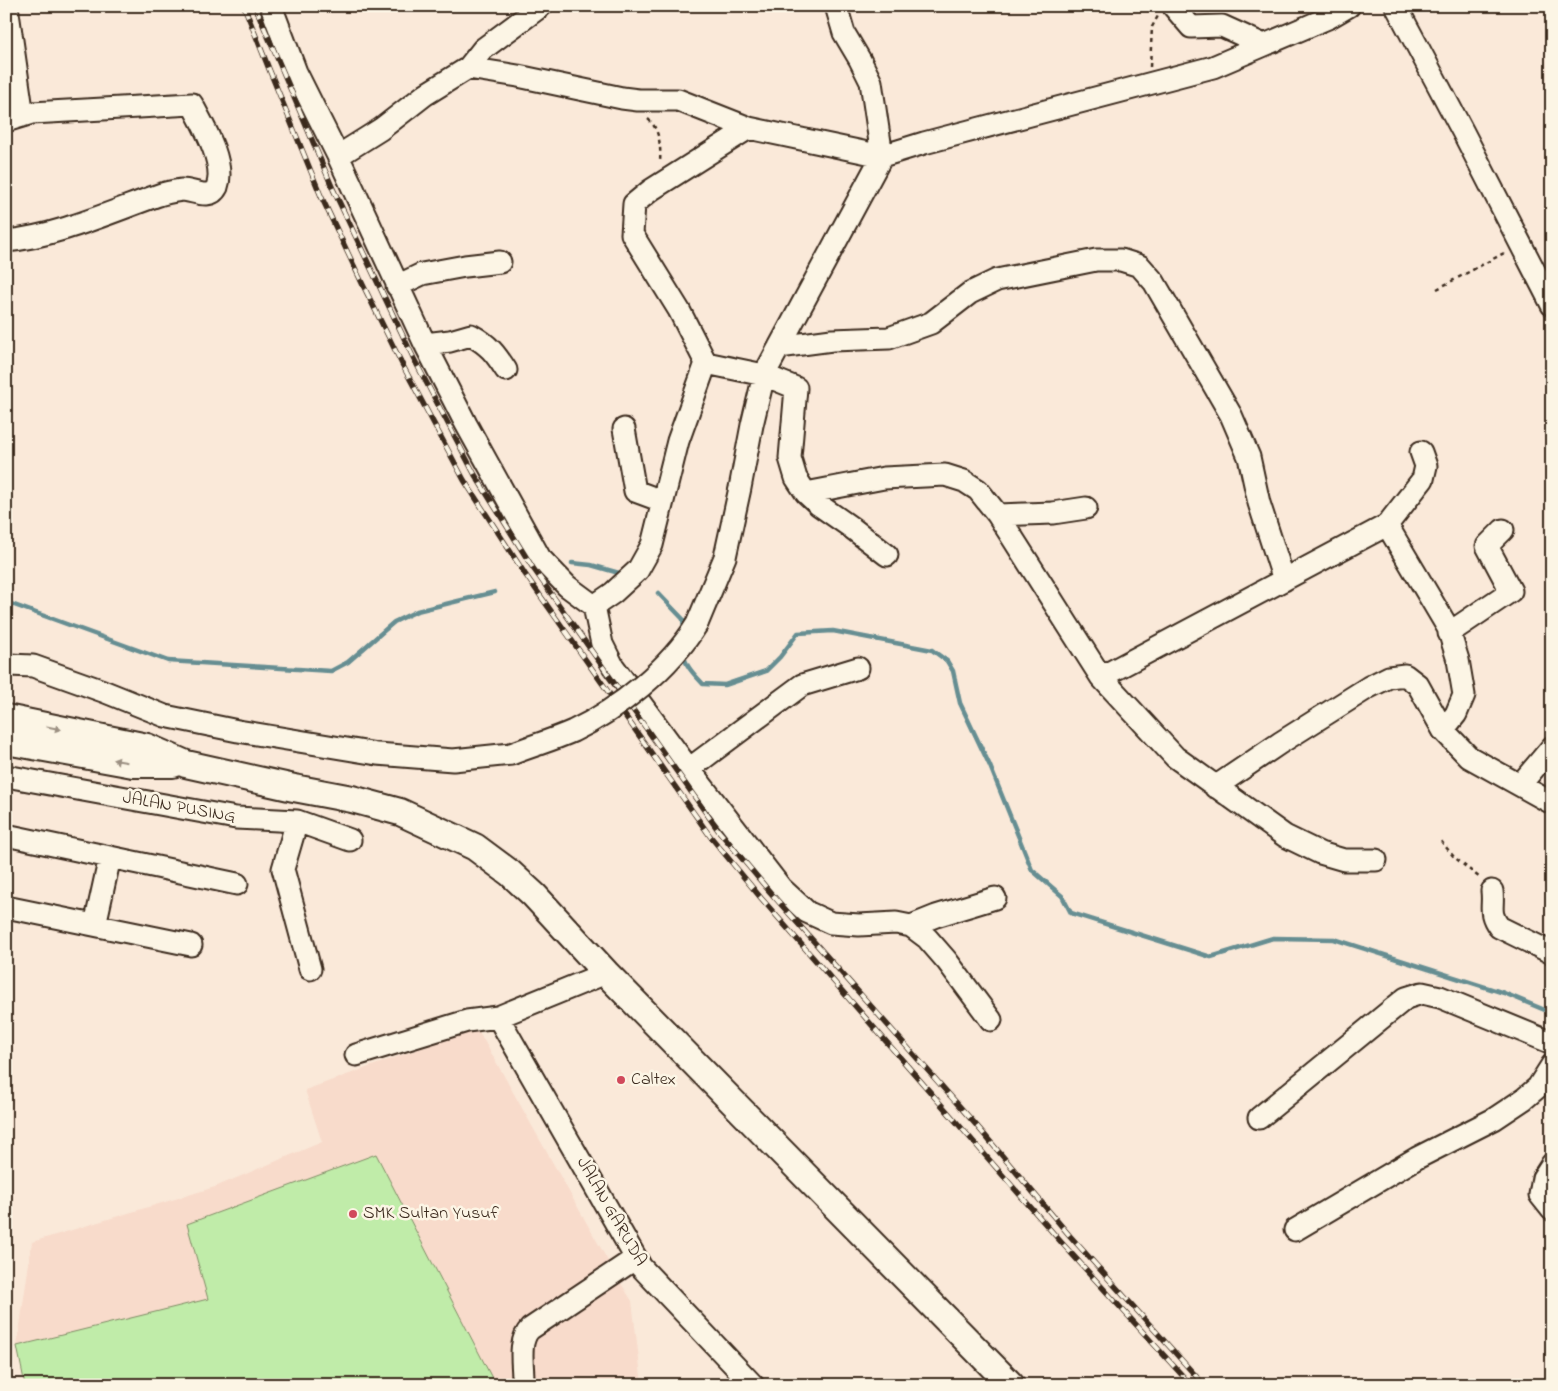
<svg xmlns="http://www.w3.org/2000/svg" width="1558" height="1391" viewBox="0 0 1558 1391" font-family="'Indie Flower',sans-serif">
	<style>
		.built { fill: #f8dbcb }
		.green { fill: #c0eca9; stroke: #7e8b64 }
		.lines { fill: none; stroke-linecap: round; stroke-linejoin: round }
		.stream { stroke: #668e92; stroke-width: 4.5 }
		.minor-casing { stroke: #3b2a1e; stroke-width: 25 }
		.major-casing { stroke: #3b2a1e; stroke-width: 30 }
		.path { stroke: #3b2a1e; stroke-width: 2.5; stroke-dasharray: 4 4; stroke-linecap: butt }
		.minor { stroke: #fcf5e5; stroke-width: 21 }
		.major { stroke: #fcf5e5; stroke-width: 26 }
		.rail-casing { stroke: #3b2a1e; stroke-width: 5.5 }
		.rail { stroke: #fcf5e5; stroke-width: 4; stroke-dasharray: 11; stroke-linecap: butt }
		.minor-bridge-casing { stroke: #3b2a1e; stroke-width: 25; stroke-linecap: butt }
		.minor-bridge { stroke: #fcf5e5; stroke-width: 21 }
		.oneway { fill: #9c9082 }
		.poi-dot { fill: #d1495b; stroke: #fcf5e5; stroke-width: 2 }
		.labels { text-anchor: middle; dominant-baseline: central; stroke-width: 5; stroke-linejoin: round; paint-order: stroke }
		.street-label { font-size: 18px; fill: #3b2a1e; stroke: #fcf5e5 }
		.poi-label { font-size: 18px; fill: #3b2a1e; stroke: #fcf5e5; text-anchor: start }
	</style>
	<rect width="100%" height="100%" fill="#fae9d9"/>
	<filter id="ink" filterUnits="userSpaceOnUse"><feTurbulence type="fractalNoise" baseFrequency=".02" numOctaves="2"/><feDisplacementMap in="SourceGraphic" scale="10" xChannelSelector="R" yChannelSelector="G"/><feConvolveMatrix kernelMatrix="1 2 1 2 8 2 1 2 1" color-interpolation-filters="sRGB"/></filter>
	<g filter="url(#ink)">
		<path class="built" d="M 477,1028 L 617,1277 L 632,1301 L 642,1385 L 25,1385 L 17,1346 L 32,1242 L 215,1187 L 322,1142 L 305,1090 Z"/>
		<path class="green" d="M 376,1154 L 493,1380 L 485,1385 L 25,1385 L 17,1346 L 208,1299 L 187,1224 Z"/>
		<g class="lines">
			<path class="stream" d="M 572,563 L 591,565 L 619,573
				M 658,593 L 683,619 L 684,629
				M 6,602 L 168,661 L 331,671 L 348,662 L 394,622 L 417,611 L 495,592
				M 684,654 C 684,665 696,676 703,684 L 725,685 L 766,671 L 780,657 L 798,633 L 833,631 L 932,650 L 947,661 L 953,671 L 960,703 L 990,766 L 1032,870 L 1062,896 L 1071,913 L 1211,957 L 1273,938 L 1334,939 L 1504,993 L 1552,1013"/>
			<g class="minor-casing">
				<path id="minor" d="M 7,6 L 23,116
					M 271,6 L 296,72 L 338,156 L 425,344 L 466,424 L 540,558 L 567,586 L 594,606 L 613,593 L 638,570 L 652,545 L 678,441 L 706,363 L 764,375 L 796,388 L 790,458 L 796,478 L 806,493 L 884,478 L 945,475 L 964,481 L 978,490 L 998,515 L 1101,677 L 1175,757 L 1285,836 L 1320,853 L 1344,860 L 1376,860
					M 1173,6 L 1191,27 L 1222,26 L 1264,45
					M 1396,6 L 1463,132 L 1552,305
					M 468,68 L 518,76 L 622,98 L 638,100 L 678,100 L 749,128 L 882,156 L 924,143 L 1213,67 L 1330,17 L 1349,6
					M 6,121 L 32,113 L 192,104 C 203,125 226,163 217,187 C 210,201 193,190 182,190 C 174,191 164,193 156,196 C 108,213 57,236 6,241
					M 338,156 L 381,129 L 426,94 L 468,68 L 483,49 L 541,6
					M 397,286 L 422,274 L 465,266 L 500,262
					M 425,344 L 450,341 L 471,335 C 489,345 495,353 506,370
					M 779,347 L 832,340 L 889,338 L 931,323 L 970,293 L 997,280 L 1096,260 L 1121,260 L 1140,266 L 1154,282 L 1231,415 L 1249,457 L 1259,503 L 1284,580
					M 706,363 L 679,310 L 632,234 L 634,204 L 651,190 L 749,128
					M 624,429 L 635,491 L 662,501
					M 806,493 L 819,505 L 852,528 L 887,555
					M 998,515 L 1053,513 L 1086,508
					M 1387,525 L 1448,628 L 1458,660 L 1464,695 L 1456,714 L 1443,730
					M 594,606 L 602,644 L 613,666 L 689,769 L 781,888 L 807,912 L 831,923 L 859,925 L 896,923 L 911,926 L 927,938 L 947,961 L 991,1020
					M 697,624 L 725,557 L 740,488 L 752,425 L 764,375 L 882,156 L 871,82 L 860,60 L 844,33 L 836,6
					M 1449,633 L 1511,591 L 1487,546 L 1503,530
					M 6,667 L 9,665 L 33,666 L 103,691 L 165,716 L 238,731 L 377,754 L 453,760 L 511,754
					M 1101,677 L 1387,525 L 1423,479 L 1426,466 L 1421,452
					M 689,769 L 802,685 L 858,668
					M 6,776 L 236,818 L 297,821 L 350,840
					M 1520,785 L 1552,747
					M 1215,787 L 1280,743 L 1369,687 L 1389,677 L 1405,675 L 1418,685 L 1443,730 L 1469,757 L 1552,803
					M 297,821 L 283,869 L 310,969
					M 6,835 L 237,884
					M 1492,891 C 1494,907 1488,912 1499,927 L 1552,953
					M 6,907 L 191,945
					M 95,925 L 110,857
					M 911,926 L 936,916 L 995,898
					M 498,1017 L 641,1267 L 753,1385
					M 356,1055 L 467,1021 L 498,1017 L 606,973
					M 1259,1118 L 1406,998 L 1422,993 L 1440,997 L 1552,1043
					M 1552,1164 L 1543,1178 L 1540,1195 L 1552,1210
					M 1295,1230 L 1417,1158 L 1494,1119 L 1524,1099 L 1538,1087 L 1552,1065
					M 521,1385 L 523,1379 C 523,1364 518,1341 530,1329 L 636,1258"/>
			</g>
			<g class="major-casing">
				<path id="major" d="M 6,718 L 147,747 L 186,764 L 294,788 L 352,799 L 400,812 L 475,847 L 510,873 L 534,895 L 606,973 L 1011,1385
					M 6,741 L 133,764 L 173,764"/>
			</g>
			<path class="path" d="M 1150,67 L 1152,27 L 1159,14
				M 648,119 C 660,129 661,148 660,162
				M 1437,289 L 1506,252
				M 1441,841 L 1454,857 L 1480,878"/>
			<use href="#minor" class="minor"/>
			<use href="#major" class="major"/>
			<g class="rail-casing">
				<path id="rail" d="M 244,6 L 269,69 L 321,196 L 363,285 L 402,364 L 464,480 L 525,574 L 710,836 L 761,898 L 1061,1242 L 1191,1385
					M 255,6 L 333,189 L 414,359 L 475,475 L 533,568 L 718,830 L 770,892 L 977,1126 L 1070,1236 L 1204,1385"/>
			</g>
			<use href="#rail" class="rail"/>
			<g class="minor-bridge-casing">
				<path id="minor-bridge" d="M 511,754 C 531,746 553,740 573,731 C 619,709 670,668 697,624"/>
			</g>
			<use href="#minor-bridge" class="minor-bridge"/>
		</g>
		<defs><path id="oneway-solid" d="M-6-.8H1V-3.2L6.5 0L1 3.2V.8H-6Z" transform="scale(1.25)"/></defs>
		<g class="oneway">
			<use href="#oneway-solid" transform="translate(54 728) rotate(12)"/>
			<use href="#oneway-solid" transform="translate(120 761) rotate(-170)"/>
		</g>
	</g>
	<g class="poi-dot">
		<circle cx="621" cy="1080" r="5"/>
		<circle cx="353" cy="1214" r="5"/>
	</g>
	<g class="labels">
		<g class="street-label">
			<text transform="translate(179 808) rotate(10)">JALAN PUSING</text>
			<text transform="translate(611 1212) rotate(60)">JALAN GARUDA</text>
		</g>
		<g class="poi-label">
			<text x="631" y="1080">Caltex</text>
			<text x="363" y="1214">SMK Sultan Yusuf</text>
		</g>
	</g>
	<rect width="1558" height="1391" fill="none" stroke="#fcf5e5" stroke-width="25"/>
	<rect x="12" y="12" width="1533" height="1366" fill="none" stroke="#3b2a1e" stroke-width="2" filter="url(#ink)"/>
</svg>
